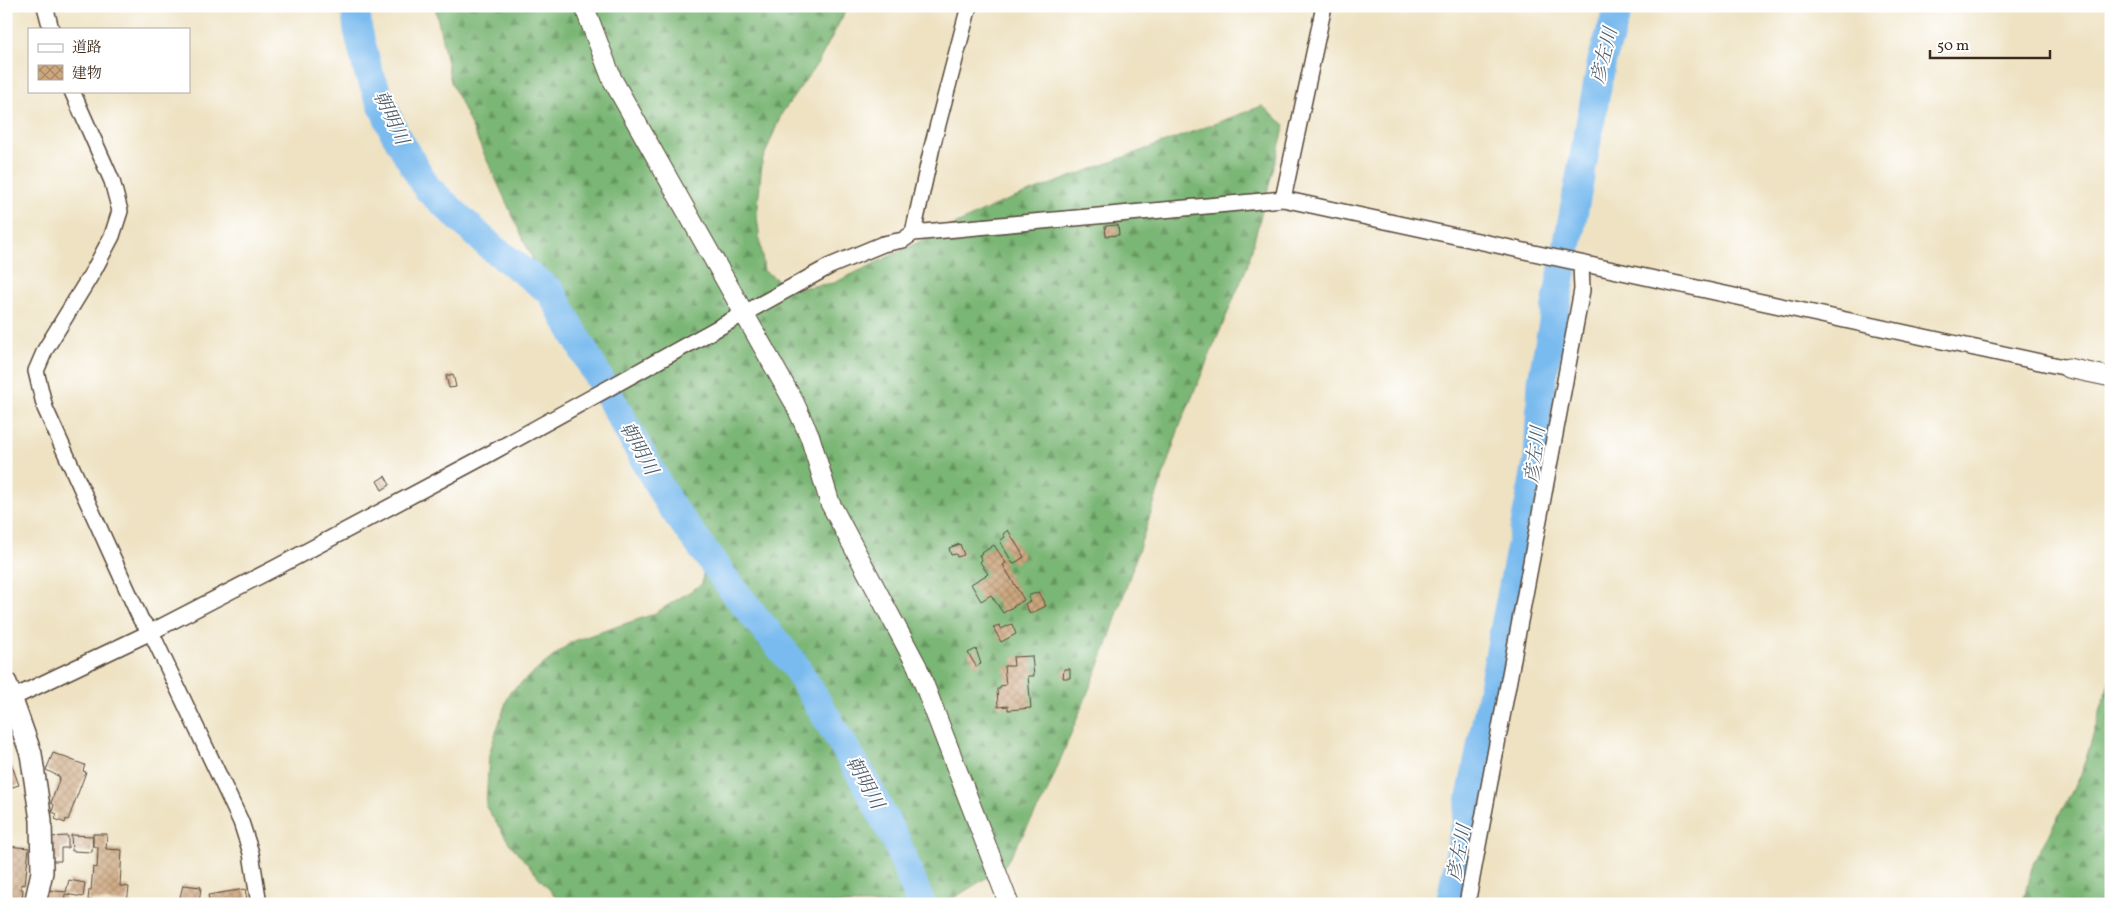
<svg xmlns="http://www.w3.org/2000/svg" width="2117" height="910" viewBox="0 0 2117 910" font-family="Vollkorn,'Noto Serif JP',serif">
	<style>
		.forest { fill: url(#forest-firs); stroke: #5a7049 }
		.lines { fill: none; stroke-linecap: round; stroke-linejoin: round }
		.river { stroke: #7abbef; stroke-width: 29 }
		.building { fill: url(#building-cross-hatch) }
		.minor-casing { stroke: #564637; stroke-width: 18 }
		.tertiary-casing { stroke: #564637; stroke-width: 21 }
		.secondary-casing { stroke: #564637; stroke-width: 24 }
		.minor { stroke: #fff; stroke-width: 15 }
		.tertiary { stroke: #fff; stroke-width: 19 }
		.secondary { stroke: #fff; stroke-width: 21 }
		.labels { text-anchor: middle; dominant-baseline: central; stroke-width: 4; stroke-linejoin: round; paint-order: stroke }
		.water-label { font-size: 19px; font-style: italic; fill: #515d67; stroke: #fff }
	</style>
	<defs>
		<pattern id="forest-firs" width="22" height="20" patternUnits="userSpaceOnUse" patternTransform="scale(1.25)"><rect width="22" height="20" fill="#7ab674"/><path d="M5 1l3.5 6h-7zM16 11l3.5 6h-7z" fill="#65945f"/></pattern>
		<pattern id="building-cross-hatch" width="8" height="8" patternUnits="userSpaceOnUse" patternTransform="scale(1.25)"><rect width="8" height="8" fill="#cca67d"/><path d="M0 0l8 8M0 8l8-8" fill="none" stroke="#a78766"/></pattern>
	</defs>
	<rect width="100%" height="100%" fill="#fff"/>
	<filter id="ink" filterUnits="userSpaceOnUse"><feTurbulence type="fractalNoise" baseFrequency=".02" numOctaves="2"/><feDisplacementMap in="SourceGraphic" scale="10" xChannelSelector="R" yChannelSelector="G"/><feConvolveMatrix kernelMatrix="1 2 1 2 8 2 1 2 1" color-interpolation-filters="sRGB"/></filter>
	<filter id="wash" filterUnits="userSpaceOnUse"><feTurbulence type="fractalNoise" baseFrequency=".0096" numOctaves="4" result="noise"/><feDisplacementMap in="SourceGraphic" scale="20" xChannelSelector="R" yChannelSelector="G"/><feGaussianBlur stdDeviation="1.12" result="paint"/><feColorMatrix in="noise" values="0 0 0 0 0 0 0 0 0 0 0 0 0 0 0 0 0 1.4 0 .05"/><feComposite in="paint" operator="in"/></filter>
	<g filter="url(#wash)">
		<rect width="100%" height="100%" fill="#eee2c2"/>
		<path class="forest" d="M 435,6 L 848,6 L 819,61 L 782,113 L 762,161 L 757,217 L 764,271 L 792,289 L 834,283 L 998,204 L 1262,106 L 1285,125 L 1247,267 L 1179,428 L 1107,645 L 1046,795 L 1004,867 L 944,904 L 562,904 L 510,844 L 486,807 L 489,754 L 509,693 L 571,642 L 654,614 L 702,584 L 705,552 L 669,477 L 631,432 L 538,271 L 451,82 Z
			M 2111,676 L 2111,904 L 2022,904 L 2034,861 L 2081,775 Z"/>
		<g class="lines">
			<path class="river" d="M 355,6 L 358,30 L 368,71 L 394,132 L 427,188 L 492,248 L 551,292 L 668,502 L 733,590 L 794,664 L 860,773 L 896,841 L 921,904
				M 1450,904 L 1538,459 L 1542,381 L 1602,60 L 1619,6"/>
		</g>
		<g id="blocks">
			<path class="building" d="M 1118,225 L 1119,235 L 1106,236 L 1105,226 Z
				M 453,374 L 456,387 L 449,388 L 446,376 Z
				M 385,476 L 390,485 L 382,490 L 377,481 Z
				M 1008,530 L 1024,557 L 1013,564 L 1000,541 L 1005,537 L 1003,534 Z
				M 960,544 L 964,555 L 957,557 L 956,554 L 951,555 L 949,548 Z
				M 994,545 L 1006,563 L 1003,565 L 1024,600 L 1003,613 L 991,595 L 981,601 L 971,584 L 988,574 L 980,562 L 982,560 L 979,555 Z
				M 1038,592 L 1046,606 L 1030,614 L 1025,604 L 1030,601 L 1028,596 Z
				M 1012,624 L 1016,634 L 1001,642 L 993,627 L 1000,625 L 1001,629 Z
				M 976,649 L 981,664 L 976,666 L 968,653 Z
				M 1032,656 L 1034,676 L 1028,676 L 1031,708 L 1008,710 L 1008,706 L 998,707 L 997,689 L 1000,689 L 1000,686 L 1006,685 L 1004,666 L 1014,666 L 1013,657 Z
				M 1064,669 L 1070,669 L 1070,678 L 1063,678 Z
				M 53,753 L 85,765 L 83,771 L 86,772 L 68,820 L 66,819 L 65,823 L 55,819 L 57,814 L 52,812 L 54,805 L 51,803 L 60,777 L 46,770 Z
				M 11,763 L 19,785 L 6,789 L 6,765 Z
				M 93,834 L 107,834 L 106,849 L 122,850 L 120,886 L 129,887 L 127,903 L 88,900 L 89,890 L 91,890 L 93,867 L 97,868 L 98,848 L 93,845 Z
				M 71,835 L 93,836 L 92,852 L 72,851 Z
				M 68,836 L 68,848 L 61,848 L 61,861 L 48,861 L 48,837 Z
				M 6,846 L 29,848 L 25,885 L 21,884 L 21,889 L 23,889 L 22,901 L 6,900 Z
				M 69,880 L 85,883 L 83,897 L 65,894 L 64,904 L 44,904 L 46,890 L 66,892 Z
				M 183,885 L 201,887 L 199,904 L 185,904 L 185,901 L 179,901 Z
				M 245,889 L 248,904 L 210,904 L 208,895 Z"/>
		</g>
	</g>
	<g filter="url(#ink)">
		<use href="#blocks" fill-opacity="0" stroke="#564637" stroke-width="1"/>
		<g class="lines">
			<g class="minor-casing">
				<path id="minor" d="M 45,6 L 51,29
					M 72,91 L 112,181 L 120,211 L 112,236 L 94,270 L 45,350 L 36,371 L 45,408 L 141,620 L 151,632 L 241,822 L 251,853 L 259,904
					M 1283,199 L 1324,6
					M 913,233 L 932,147 L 969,6
					M 6,701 L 151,632 L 277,567 L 491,453 L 830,266 L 883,244 L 903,240 L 913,233 L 1283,199 L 2068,368
					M 1467,904 L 1582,290 L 1581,264"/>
			</g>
			<g class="tertiary-casing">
				<path id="tertiary" d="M 584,6 L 612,79 L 794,402 L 810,437 L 830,503 L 917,666 L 1009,904
					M 2068,368 L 2111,377"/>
			</g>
			<g class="secondary-casing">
				<path id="secondary" d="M 6,683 L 31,754 L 41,820 L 42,872 L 35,904"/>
			</g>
			<use href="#minor" class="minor"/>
			<use href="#tertiary" class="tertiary"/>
			<use href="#secondary" class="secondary"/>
		</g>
	</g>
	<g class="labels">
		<g class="water-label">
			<text transform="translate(1605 56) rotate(-76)">彦左川</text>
			<text transform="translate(390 118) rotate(65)">朝明川</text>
			<text transform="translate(638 449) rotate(61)">朝明川</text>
			<text transform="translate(1536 455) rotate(-83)">彦左川</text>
			<text transform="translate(864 783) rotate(61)">朝明川</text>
			<text transform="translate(1460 853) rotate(-79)">彦左川</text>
		</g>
	</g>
	<rect width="2117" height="910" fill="none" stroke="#fff" stroke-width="25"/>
	<rect x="28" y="28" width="162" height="65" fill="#ffffff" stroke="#b1aaa5"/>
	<rect x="38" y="44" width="25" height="8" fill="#ffffff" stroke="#b1aaa5"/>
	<text x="72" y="52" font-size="15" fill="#3b2a1e">道路</text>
	<rect x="38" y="65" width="25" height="15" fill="url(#building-cross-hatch)" stroke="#b1aaa5"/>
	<text x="72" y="78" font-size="15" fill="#3b2a1e">建物</text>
	<path d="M1930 50v8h120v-8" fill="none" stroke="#3b2a1e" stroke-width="2.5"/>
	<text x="1937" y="50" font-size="15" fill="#3b2a1e" stroke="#ffffff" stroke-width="4" paint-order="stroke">50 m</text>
</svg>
